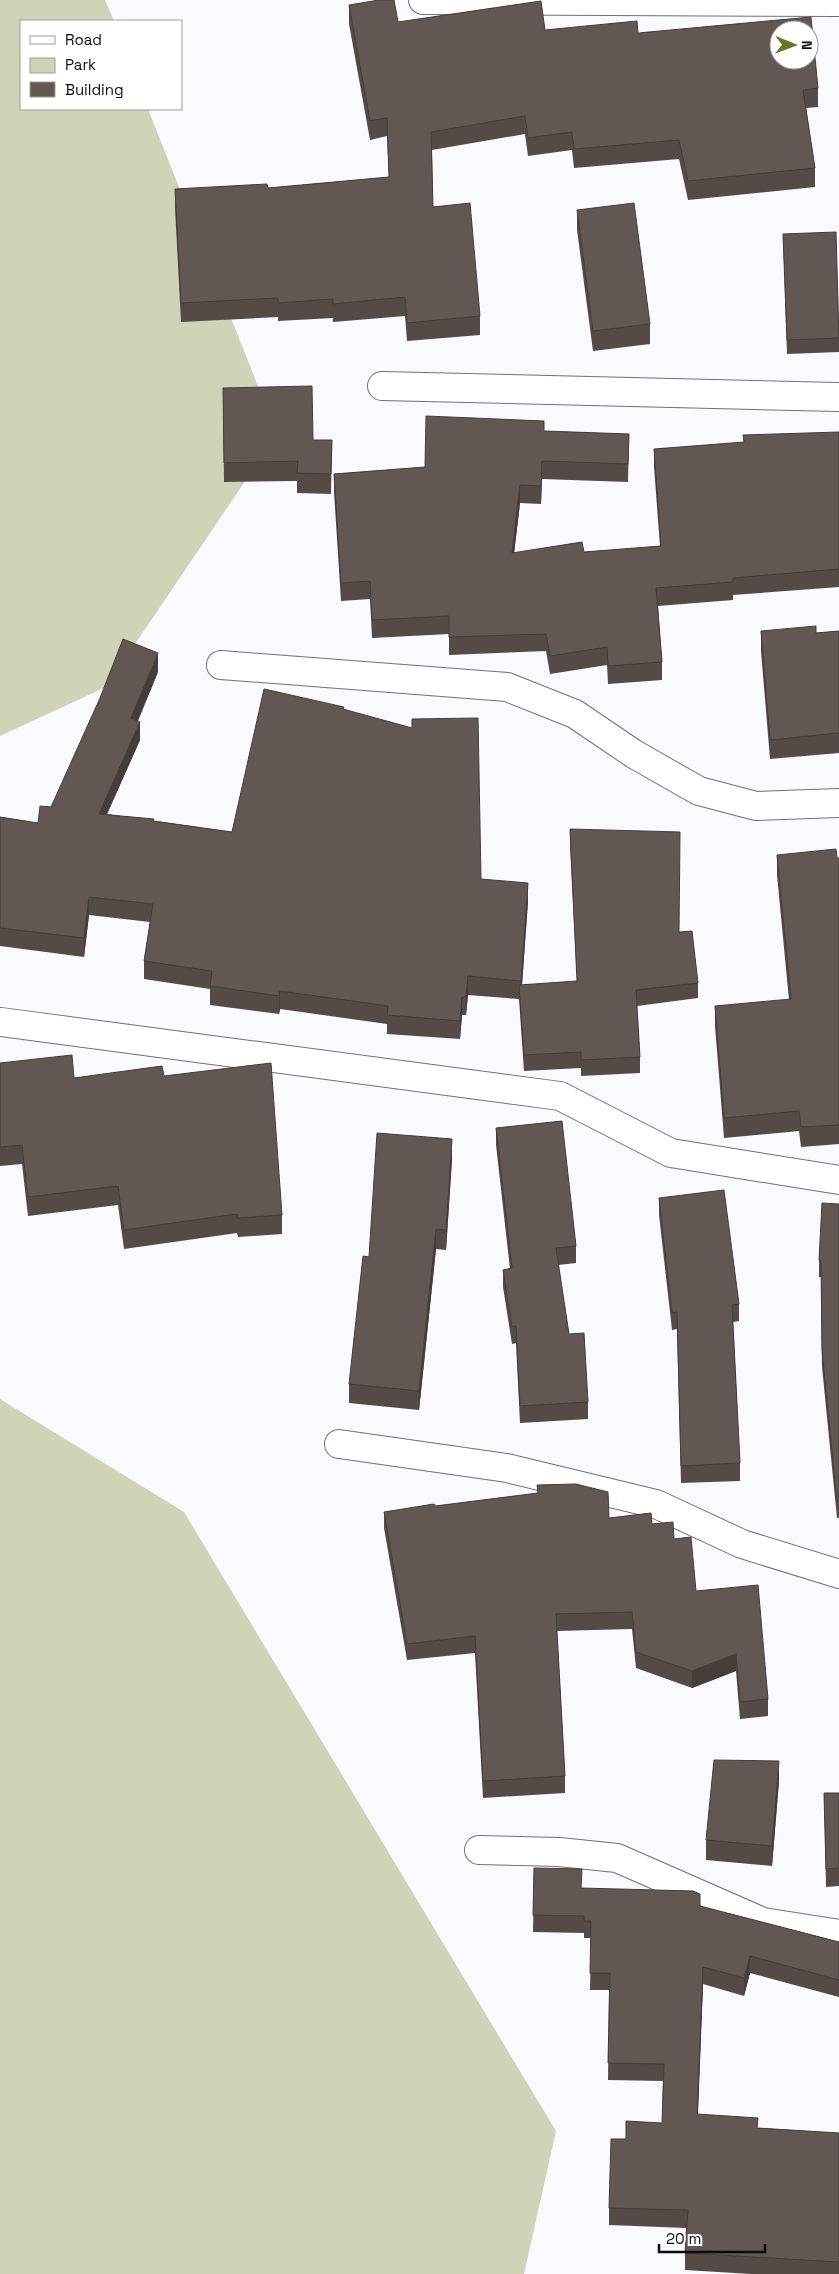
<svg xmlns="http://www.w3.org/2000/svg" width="839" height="2274" viewBox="0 0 839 2274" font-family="'Space Grotesk',sans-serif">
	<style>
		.green { fill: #d1d3b9 }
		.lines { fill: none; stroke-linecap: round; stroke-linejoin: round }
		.minor-casing { stroke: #6e6f7a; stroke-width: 30 }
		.minor { stroke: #fff; stroke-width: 28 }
		.wall { fill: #544b47 }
		.shaded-wall { fill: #453d39 }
		.building { fill: #625752; stroke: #453d39; fill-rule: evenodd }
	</style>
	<rect width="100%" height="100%" fill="#f9faff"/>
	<path class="green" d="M 0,0 L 105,0 L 114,21 L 21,21 L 21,109 L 148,109 L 277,434 L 106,687 L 0,736 Z
		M 0,1399 L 184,1512 L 556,2131 L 524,2274 L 0,2274 Z"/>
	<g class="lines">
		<g class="minor-casing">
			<path id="minor" d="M 423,0 L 839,2
				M 382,386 L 839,397
				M 221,665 L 507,687 L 575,714 L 634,754 L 699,791 L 756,806 L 839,803
				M 1,1022 L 560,1096 L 671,1153 L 839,1180
				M 339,1444 L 507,1468 L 656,1504 L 742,1544 L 839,1574
				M 479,1850 L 559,1852 L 617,1858 L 763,1922 L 839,1934"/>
		</g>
		<use href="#minor" class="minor"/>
	</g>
	<path class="wall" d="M 349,5 L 398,22 L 545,30 L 638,33 L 818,88 L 818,107 L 806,108 L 815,168 L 815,187 L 688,200 L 679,159 L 574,168 L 572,150 L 528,156 L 525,134 L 432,150 L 433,207 L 480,316 L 480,335 L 407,341 L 405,316 L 333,322 L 333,318 L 278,321 L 278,317 L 181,322 L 175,208 L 175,189 L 268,188 L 389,177 L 387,136 L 370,140 L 349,24 Z
		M 577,210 L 650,324 L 650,344 L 593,351 L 577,230 Z
		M 783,234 L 839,321 L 839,352 L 787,354 Z
		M 223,388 L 313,440 L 332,440 L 331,494 L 297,493 L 297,481 L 224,482 Z
		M 544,431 L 629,434 L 628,482 L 542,479 L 541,504 L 520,503 L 514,553 L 584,552 L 660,546 L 654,467 L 654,449 L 743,443 L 839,432 L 839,587 L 733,595 L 733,600 L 658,606 L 662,662 L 662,680 L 608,684 L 607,665 L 550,674 L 546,651 L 449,655 L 449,634 L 372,638 L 370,599 L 341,601 L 334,492 L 334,474 L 425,467 Z
		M 761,631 L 816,633 L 839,631 L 839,753 L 770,759 L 761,651 Z
		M 158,672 L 138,721 L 140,740 L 107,814 L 232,832 L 344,709 L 481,879 L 528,901 L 522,985 L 577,981 L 570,845 L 570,829 L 679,932 L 698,983 L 698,998 L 637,1006 L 640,1057 L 640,1073 L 581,1076 L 581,1068 L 524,1071 L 519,999 L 468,995 L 466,1015 L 462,1015 L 460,1039 L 387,1034 L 387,1024 L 280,1009 L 279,1014 L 210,1005 L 210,989 L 144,979 L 144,961 L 150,922 L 89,915 L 84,957 L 0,946 L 0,817 L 38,823 Z
		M 777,855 L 839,858 L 839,1144 L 801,1147 L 799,1131 L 724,1138 L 715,1026 L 715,1006 L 789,1000 L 777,875 Z
		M 0,1063 L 74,1078 L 164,1076 L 282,1215 L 282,1234 L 238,1237 L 237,1233 L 124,1249 L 118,1205 L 28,1216 L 22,1164 L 0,1166 Z
		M 496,1128 L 576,1246 L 576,1263 L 558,1265 L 569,1334 L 588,1402 L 588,1419 L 520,1423 L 516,1343 L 512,1344 L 503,1287 L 503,1270 L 510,1269 L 496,1145 Z
		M 452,1159 L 446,1250 L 436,1249 L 419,1410 L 349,1403 L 349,1384 L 369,1257 Z
		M 659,1198 L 739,1304 L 739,1321 L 733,1322 L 740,1463 L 740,1481 L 681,1483 L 677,1329 L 672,1330 L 659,1215 Z
		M 839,1204 L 839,1518 L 837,1518 L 822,1367 L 821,1277 L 819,1277 L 819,1260 Z
		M 435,1506 L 609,1518 L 652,1524 L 674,1539 L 696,1591 L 768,1699 L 768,1716 L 740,1719 L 736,1671 L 692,1688 L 636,1668 L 632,1629 L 557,1631 L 565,1776 L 565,1793 L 483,1798 L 475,1653 L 407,1660 L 384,1528 L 384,1512 Z
		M 779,1781 L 772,1866 L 706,1860 L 706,1840 Z
		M 824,1793 L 839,1793 L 839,1886 L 826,1887 Z
		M 534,1868 L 582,1888 L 700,1906 L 839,1942 L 839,1997 L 750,1973 L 744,1996 L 703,1984 L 698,2115 L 758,2128 L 839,2133 L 839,2274 L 751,2274 L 685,2270 L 685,2253 L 686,2228 L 609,2225 L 609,2208 L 626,2139 L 662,2123 L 663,2081 L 608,2080 L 609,1990 L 590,1990 L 591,1938 L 584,1938 L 584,1933 L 533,1932 Z"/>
	<path class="shaded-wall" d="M 542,461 L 542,479 L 541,504 L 541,486 Z
		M 520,485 L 520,503 L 512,571 L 512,553 Z
		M 158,653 L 158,672 L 131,736 L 131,718 Z
		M 140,722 L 140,740 L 99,832 L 99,814 Z
		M 528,883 L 528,901 L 521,999 L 521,981 Z
		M 89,897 L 89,915 L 84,957 L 84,938 Z
		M 468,976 L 468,995 L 466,1015 L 466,997 Z
		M 280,991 L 280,1009 L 279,1014 L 279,996 Z
		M 462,997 L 462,1015 L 460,1039 L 460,1021 Z
		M 452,1139 L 452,1159 L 446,1250 L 446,1230 Z
		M 436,1229 L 436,1249 L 419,1410 L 419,1391 Z
		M 736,1654 L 736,1671 L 692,1688 L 692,1671 Z
		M 779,1761 L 779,1781 L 772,1866 L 772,1846 Z
		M 750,1956 L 750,1973 L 744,1996 L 744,1978 Z
		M 703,1967 L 703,1984 L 697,2132 L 697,2114 Z"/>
	<path class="building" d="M 379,0 L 394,0 L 398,22 L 541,1 L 545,30 L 637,21 L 638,33 L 811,17 L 818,88 L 803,90 L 815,168 L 688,181 L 679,140 L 574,149 L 572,132 L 528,138 L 525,116 L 431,132 L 433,207 L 470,203 L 480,316 L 407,323 L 405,297 L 333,304 L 333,299 L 278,303 L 278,298 L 181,303 L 175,189 L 267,184 L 268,188 L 389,177 L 387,118 L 370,121 L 349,5 ZM 779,30 L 809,30 L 809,60 L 779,60 Z
		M 634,203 L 650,324 L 593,331 L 577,210 Z
		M 836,232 L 839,338 L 787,340 L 783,234 Z
		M 312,386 L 313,440 L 332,440 L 331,474 L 297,473 L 298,461 L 224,463 L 223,388 Z
		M 426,416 L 544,421 L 544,431 L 629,434 L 628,464 L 542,461 L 541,486 L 520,485 L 512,553 L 582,542 L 584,552 L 661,546 L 654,449 L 744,442 L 743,435 L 839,432 L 839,569 L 733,578 L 733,582 L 656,588 L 662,662 L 608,666 L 607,647 L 550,656 L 546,634 L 449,637 L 449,616 L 372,620 L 370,581 L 341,583 L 334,474 L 425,467 Z
		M 816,626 L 816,633 L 839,631 L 839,733 L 770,740 L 761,631 Z
		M 123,639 L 158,653 L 131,718 L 140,722 L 99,814 L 154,819 L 153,821 L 232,832 L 264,689 L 344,707 L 343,709 L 412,728 L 412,719 L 478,718 L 481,879 L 528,883 L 521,981 L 468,976 L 466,997 L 462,997 L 460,1021 L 387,1015 L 388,1006 L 280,991 L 279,996 L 210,986 L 212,971 L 144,961 L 153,904 L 89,897 L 84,938 L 0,928 L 0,817 L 38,823 L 40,806 L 51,807 L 100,698 Z
		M 570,829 L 680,832 L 679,932 L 692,931 L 698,983 L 636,990 L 640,1057 L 581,1060 L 581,1052 L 524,1055 L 519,985 L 577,981 Z
		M 836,849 L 837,858 L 839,858 L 839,1125 L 801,1127 L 799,1111 L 724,1118 L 715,1006 L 791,999 L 777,855 Z
		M 72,1055 L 74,1078 L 162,1066 L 164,1076 L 271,1063 L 282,1215 L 238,1218 L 237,1214 L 124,1230 L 118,1186 L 28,1197 L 22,1145 L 0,1147 L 0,1063 Z
		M 562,1121 L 576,1246 L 556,1248 L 569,1334 L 584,1333 L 588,1402 L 520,1406 L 516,1326 L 512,1327 L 503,1270 L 512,1268 L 496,1128 Z
		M 377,1133 L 452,1139 L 446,1230 L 436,1229 L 419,1391 L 349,1384 L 363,1256 L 369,1257 Z
		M 724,1190 L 739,1304 L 732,1305 L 740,1463 L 681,1466 L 677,1312 L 672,1313 L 659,1198 Z
		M 822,1203 L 839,1204 L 839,1501 L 837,1501 L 822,1350 L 821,1261 L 819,1260 Z
		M 576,1484 L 608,1492 L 609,1518 L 651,1513 L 652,1524 L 673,1522 L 674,1539 L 691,1537 L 696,1591 L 758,1585 L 768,1699 L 740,1702 L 736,1654 L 692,1671 L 636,1652 L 632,1612 L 556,1614 L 565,1776 L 483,1781 L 475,1636 L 407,1644 L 384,1512 L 434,1504 L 435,1506 L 538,1493 L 537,1485 Z
		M 714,1760 L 779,1761 L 772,1846 L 706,1840 Z
		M 824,1793 L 839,1793 L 839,1868 L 826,1869 Z
		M 534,1868 L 582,1869 L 581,1888 L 693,1891 L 700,1894 L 700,1906 L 839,1942 L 839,1980 L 750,1956 L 744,1978 L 703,1967 L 697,2114 L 758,2118 L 757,2128 L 839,2133 L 839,2262 L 685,2253 L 688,2210 L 609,2208 L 611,2139 L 626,2139 L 626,2121 L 662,2123 L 664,2064 L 608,2063 L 610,1973 L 590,1973 L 591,1921 L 584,1921 L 584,1916 L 533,1915 Z"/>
	<rect x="20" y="20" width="162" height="90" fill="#ffffff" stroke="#9d9d9f"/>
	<rect x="30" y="36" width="25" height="8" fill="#ffffff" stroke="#9d9d9f"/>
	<text x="65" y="45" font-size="15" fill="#0b0b0f">Road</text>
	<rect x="30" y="58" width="25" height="15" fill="#d1d3b9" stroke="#9d9d9f"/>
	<text x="65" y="70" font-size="15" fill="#0b0b0f">Park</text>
	<rect x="30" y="82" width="25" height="15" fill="#625752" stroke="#9d9d9f"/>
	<text x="65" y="95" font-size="15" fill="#0b0b0f">Building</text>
	<g transform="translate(794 45) rotate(91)"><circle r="24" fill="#ffffff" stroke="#9d9d9f"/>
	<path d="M0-4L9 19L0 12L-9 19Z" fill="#657624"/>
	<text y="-8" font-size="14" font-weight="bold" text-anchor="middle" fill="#0b0b0f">N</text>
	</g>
	<path d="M659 2244v8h106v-8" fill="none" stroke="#0b0b0f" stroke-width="2.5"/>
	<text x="666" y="2244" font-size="15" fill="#0b0b0f" stroke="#ffffff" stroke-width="4" paint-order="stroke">20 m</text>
</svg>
